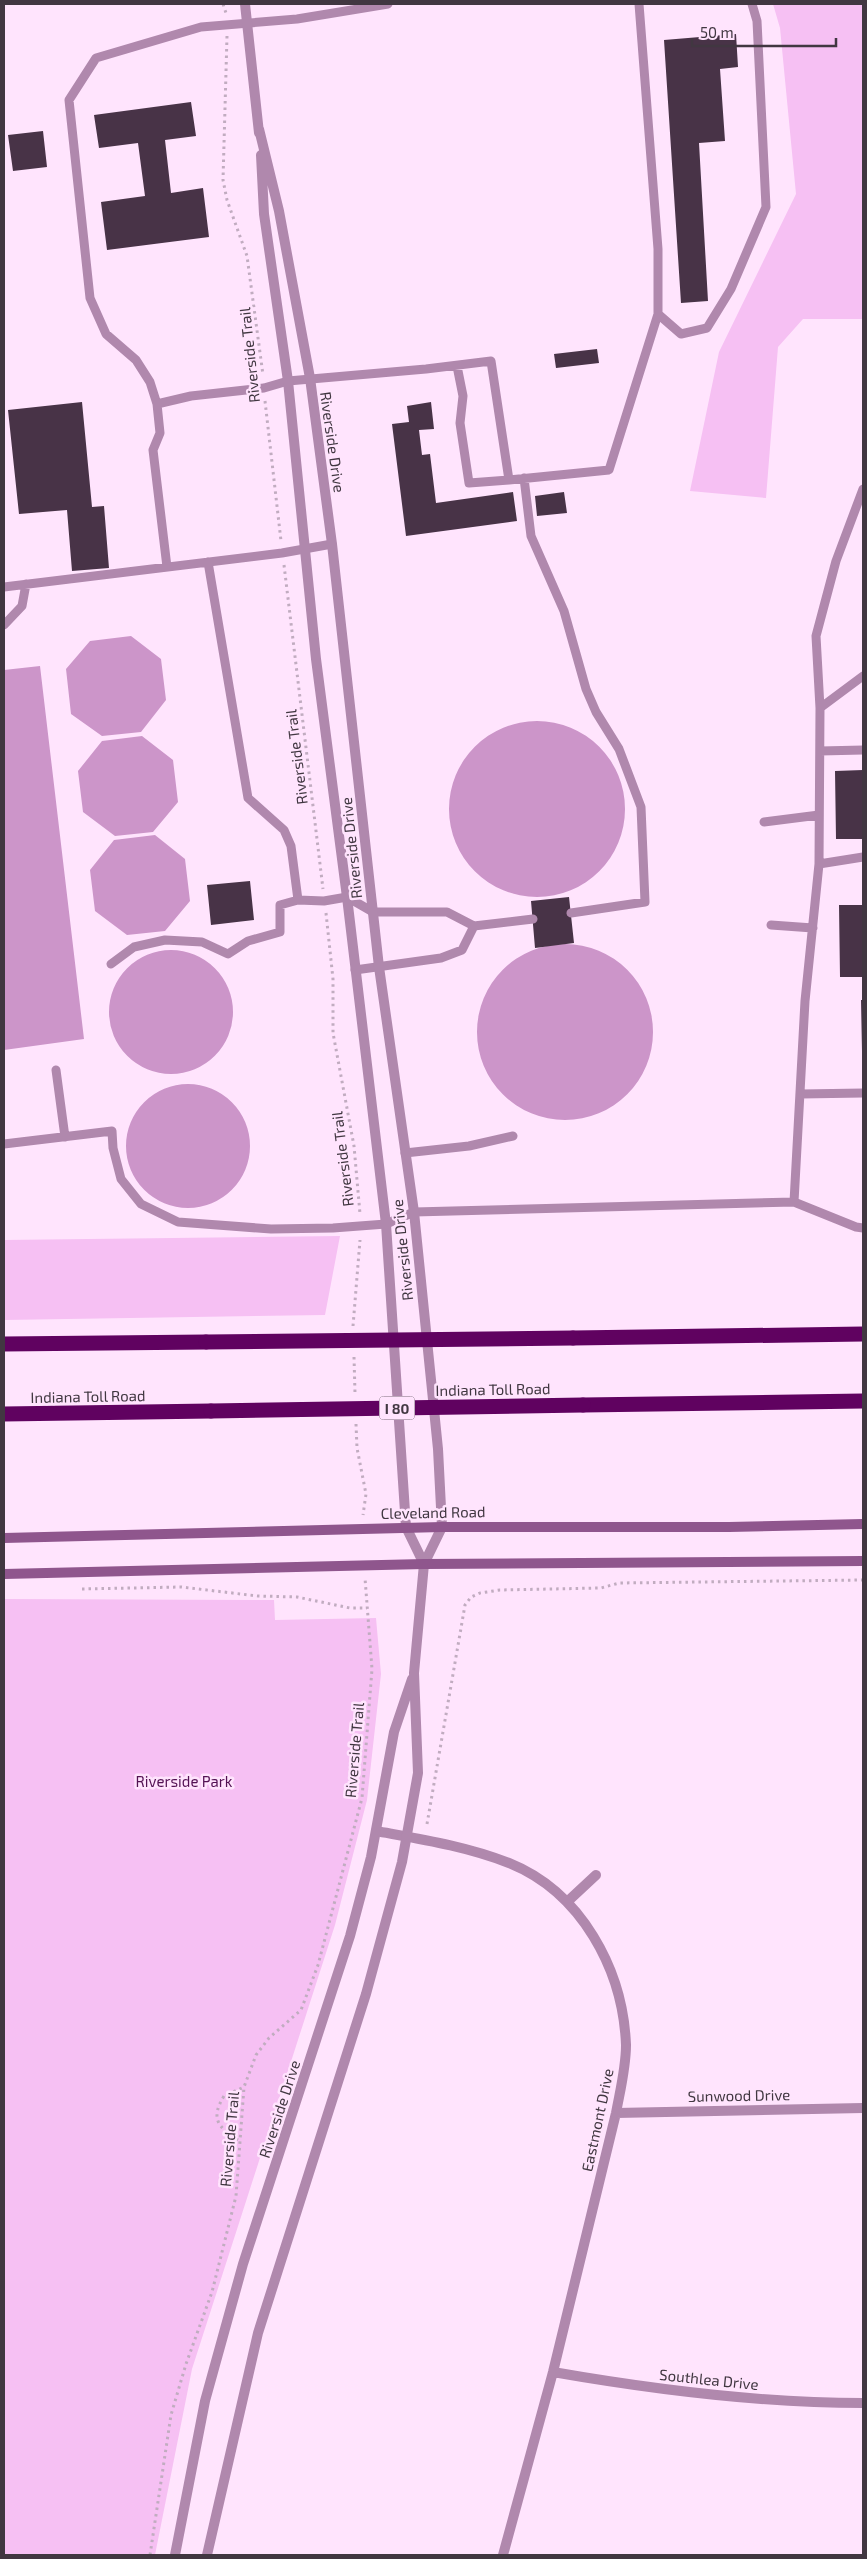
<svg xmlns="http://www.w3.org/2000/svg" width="867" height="2559" viewBox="0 0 867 2559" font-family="'Exo 2',sans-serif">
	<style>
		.green { fill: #f6c0f3 }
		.water { fill: #cc95c9 }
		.building { fill: #483347 }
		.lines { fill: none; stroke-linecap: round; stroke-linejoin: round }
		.path { stroke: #c1acc0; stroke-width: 3; stroke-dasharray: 2.5 4; stroke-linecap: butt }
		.service { stroke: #b088ad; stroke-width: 9 }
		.minor { stroke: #b088ad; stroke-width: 10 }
		.tertiary { stroke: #b088ad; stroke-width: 10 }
		.secondary { stroke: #8f568d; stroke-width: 10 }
		.motorway { stroke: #600260; stroke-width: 15 }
		.motorway-bridge { stroke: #600260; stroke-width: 15 }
		.labels { text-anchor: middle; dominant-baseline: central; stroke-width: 5; stroke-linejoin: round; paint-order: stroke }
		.shield { fill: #ffe4fd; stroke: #7a6b79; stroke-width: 1 }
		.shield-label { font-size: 14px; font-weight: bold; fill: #413741 }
		.street-label { font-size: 15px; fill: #413741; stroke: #ffe4fd }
		.park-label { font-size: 15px; fill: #531153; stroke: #ffe4fd }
	</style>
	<rect width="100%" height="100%" fill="#ffe4fd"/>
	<path class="green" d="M 773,4 L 863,4 L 863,319 L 803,319 L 778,347 L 766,498 L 690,491 L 719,352 L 796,194 L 780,28 Z
		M 340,1236 L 325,1315 L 4,1320 L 4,1240 Z
		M 4,1599 L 274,1600 L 275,1620 L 376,1618 L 381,1674 L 367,1800 L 335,1925 L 192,2369 L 155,2555 L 4,2555 Z"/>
	<path class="water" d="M 131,636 L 161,659 L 166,700 L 141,732 L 102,736 L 71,714 L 66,669 L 90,641 Z
		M 40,666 L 84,1039 L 4,1050 L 4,670 Z
		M449 809a88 88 0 1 1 176 0a88 88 0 1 1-176 0Z
		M 142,736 L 173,760 L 178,802 L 153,832 L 115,836 L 83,812 L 78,771 L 102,741 Z
		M 155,835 L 185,859 L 190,901 L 165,931 L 127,935 L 95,911 L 90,870 L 114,840 Z
		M477 1032a88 88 0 1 1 176 0a88 88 0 1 1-176 0Z
		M109 1012a62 62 0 1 1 124 0a62 62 0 1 1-124 0Z
		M126 1146a62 62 0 1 1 124 0a62 62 0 1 1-124 0Z"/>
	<path class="building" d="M 736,34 L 738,67 L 720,69 L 725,141 L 699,143 L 708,301 L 681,303 L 664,40 Z
		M 191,102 L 196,136 L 165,140 L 171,193 L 203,188 L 209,237 L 107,250 L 101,202 L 145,196 L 138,143 L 99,148 L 94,115 Z
		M 43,131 L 47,167 L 13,171 L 8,135 Z
		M 597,349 L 599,363 L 556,368 L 554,354 Z
		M 82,402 L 92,507 L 104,506 L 109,568 L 72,571 L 67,510 L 19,514 L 8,410 Z
		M 431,402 L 434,429 L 419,430 L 422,455 L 430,454 L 436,503 L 513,492 L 517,521 L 406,536 L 392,424 L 409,422 L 407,406 Z
		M 564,492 L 567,513 L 537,516 L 535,496 Z
		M 863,770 L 863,839 L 836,839 L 835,771 Z
		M 250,881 L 254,920 L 211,925 L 207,885 Z
		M 569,897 L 574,943 L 535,948 L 531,901 Z
		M 839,905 L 863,905 L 863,977 L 840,977 Z
		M 861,1000 L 863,1000 L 863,1051 L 862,1051 Z"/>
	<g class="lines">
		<path class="path" d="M 223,4 L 226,13
			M 227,36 L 223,180 L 227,200 L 247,256 L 263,375
			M 265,401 L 281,541
			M 284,565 L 323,889
			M 326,913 L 333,979 L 333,1033 L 354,1146 L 360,1214
			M 353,1326 L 360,1240
			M 354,1357 L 355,1393
			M 356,1424 L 357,1448 L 366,1494 L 363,1515
			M 82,1589 L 181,1587 L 258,1596 L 297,1597 L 350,1608 L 367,1608
			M 427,1824 L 465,1605 L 471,1597 L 480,1593 L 500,1590 L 601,1588 L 619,1583 L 863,1580
			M 238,2140 C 218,2127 210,2119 224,2096 L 244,2087
			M 150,2555 L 171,2415 L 186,2364 L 212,2292 L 236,2196 L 244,2087 L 256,2055 L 269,2038 L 301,2010 L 318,1965 L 362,1798 L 372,1669 L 365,1578"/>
		<path class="service" d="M 388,4 L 297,19 L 201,27 L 96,58 L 69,100 L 90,298 L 106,334 L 136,360 L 150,382 L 157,404 L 191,396 L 264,388 L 288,381 L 426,369 L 491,361 L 509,480 L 609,470 L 658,314 L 658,249 L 639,4
			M 658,314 L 681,334 L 707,328 L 731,289 L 766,207 L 757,21 L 752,4
			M 457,366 L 463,396 L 460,423 L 469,483 L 509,480
			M 157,404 L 160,433 L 153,450 L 167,567
			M 524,478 L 531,536 L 564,611 L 586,689 L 596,712 L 619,749 L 641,807 L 645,902 L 571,913
			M 4,587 L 282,553 L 332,544
			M 4,625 L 22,606 L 26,584
			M 820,708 L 863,676
			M 820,751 L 863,750
			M 764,822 L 819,815
			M 819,864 L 820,708 L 816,636 L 836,561 L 863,489
			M 298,900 L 324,901 L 347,897 L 373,912 L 447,912 L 474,926 L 462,950 L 441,958 L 355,970
			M 771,925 L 813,928
			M 474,926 L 533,919
			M 111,964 L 134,947 L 165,940 L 202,942 L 228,954 L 248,941 L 280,932 L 280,905 L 298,900 L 291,846 L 284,830 L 248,798 L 208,562
			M 56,1070 L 65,1137
			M 801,1094 L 863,1093
			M 4,1144 L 112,1131 L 113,1148 L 121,1179 L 141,1204 L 178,1222 L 271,1229 L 333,1228 L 386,1224 L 414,1212 L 794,1202 L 856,1227 L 863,1228
			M 405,1153 L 469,1146 L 513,1136
			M 794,1202 L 805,1001 L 819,864 L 863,857"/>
		<path class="minor" d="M 376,1831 C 420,1839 466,1846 509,1863 C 581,1892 623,1969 626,2045 C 626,2068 620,2091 616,2113 L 553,2372 L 503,2555
			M 567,1902 L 596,1875
			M 616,2113 L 863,2108
			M 553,2372 C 656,2390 759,2403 863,2403"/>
		<path class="tertiary" d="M 245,4 L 259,133
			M 261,155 L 264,214 L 288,381 L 316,659 L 347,897 L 386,1224 L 406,1527 L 424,1564
			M 175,2555 L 205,2401 L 243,2264 L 350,1936 L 371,1857 L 394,1732 L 412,1679
			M 207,2555 L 258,2333 L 366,1994 L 402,1862 L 418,1773 L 414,1673 L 424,1564 L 442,1527 L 438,1449 L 414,1212 L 379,967 L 332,544 L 310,378 L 279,211 L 259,129"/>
		<path class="secondary" d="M 4,1538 L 442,1527 L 729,1527 L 863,1524
			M 4,1574 L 424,1564 L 863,1561"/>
		<path class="motorway" d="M 573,1338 L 863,1334
			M 4,1344 L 206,1342
			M 583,1405 L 863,1401
			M 4,1414 L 211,1411"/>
		<path class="motorway-bridge" d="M 206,1342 L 573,1338
			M 211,1411 L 583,1405"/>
	</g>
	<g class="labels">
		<rect class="shield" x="379.5" y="1396.5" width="35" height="23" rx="4"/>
		<g class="shield-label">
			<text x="397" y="1408">I 80</text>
		</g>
		<g class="street-label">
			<text transform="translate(249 355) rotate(-96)">Riverside Trail</text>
			<text transform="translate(333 442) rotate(82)">Riverside Drive</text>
			<text transform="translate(296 757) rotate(-97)">Riverside Trail</text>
			<text transform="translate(351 848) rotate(-96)">Riverside Drive</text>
			<text transform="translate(342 1159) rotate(-97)">Riverside Trail</text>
			<text transform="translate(402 1250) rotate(-96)">Riverside Drive</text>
			<text transform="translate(493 1389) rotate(-1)">Indiana Toll Road</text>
			<text transform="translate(88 1396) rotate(-1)">Indiana Toll Road</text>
			<text transform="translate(433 1512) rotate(-1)">Cleveland Road</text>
			<text transform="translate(354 1750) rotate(-85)">Riverside Trail</text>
			<text transform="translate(739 2095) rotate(-1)">Sunwood Drive</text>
			<text transform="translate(279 2109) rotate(-72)">Riverside Drive</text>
			<text transform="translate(597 2120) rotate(-78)">Eastmont Drive</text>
			<text transform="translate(229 2139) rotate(-85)">Riverside Trail</text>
			<text transform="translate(709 2379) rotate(6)">Southlea Drive</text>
		</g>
		<g class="park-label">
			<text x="184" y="1781">Riverside Park</text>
		</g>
	</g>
	<rect width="867" height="2559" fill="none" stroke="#413741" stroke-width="10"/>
	<path d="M692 38v8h144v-8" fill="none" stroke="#413741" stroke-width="2.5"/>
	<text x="700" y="38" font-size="15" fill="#413741" stroke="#ffe4fd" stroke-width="4" paint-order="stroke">50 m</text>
</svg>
